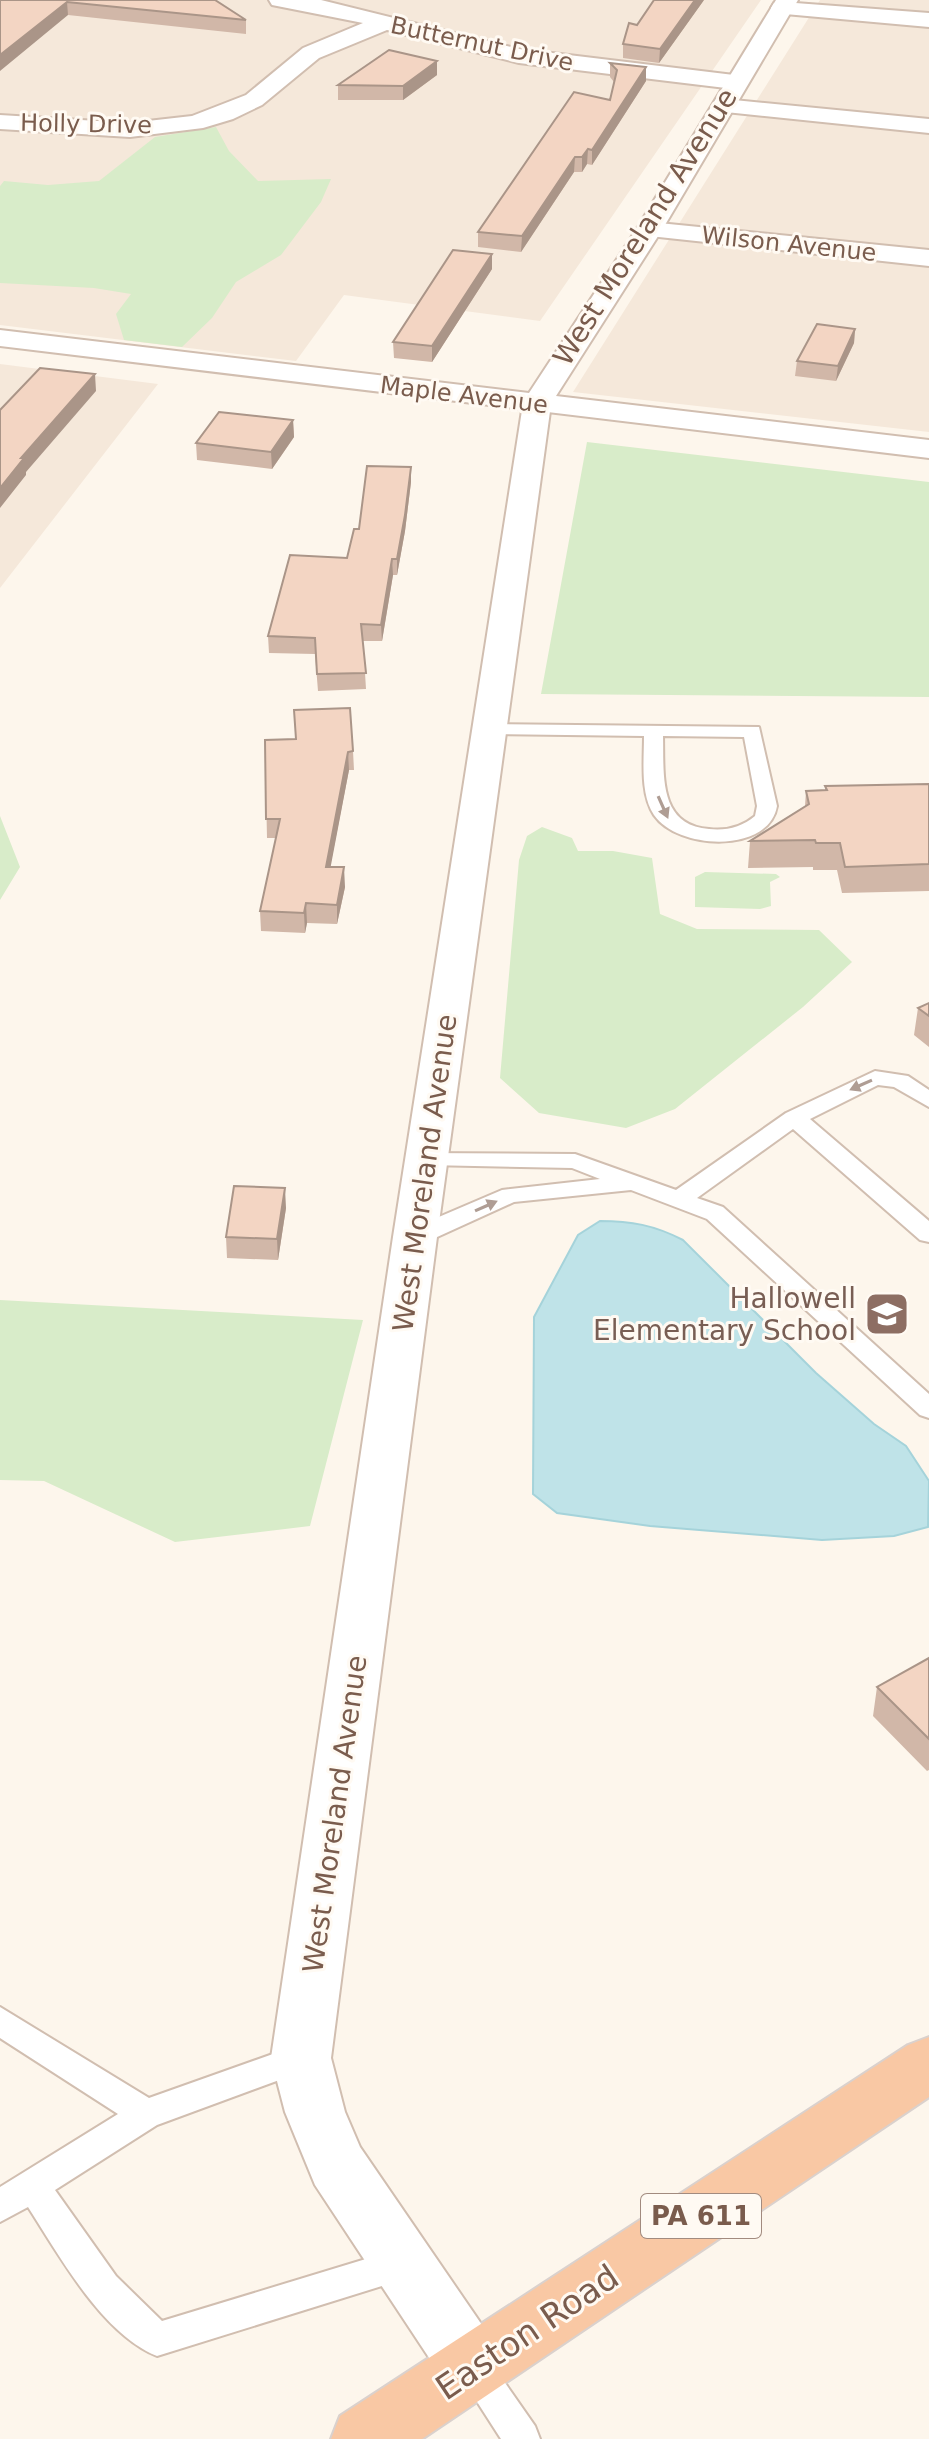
<svg xmlns="http://www.w3.org/2000/svg" width="929" height="2439" viewBox="0 0 929 2439" font-family="'DejaVu Sans',sans-serif">
	<style>
		.residential { fill: #f5e8da }
		.green { fill: #d8ecc9 }
		.water { fill: #bfe3e8; stroke: #a5d3da; stroke-width: 2 }
		.lines { fill: none; stroke-linecap: round; stroke-linejoin: round }
		.service-casing { stroke: #d1beb0; stroke-width: 4 }
		.minor-casing { stroke: #d1beb0; stroke-width: 4 }
		.tertiary-casing { stroke: #d1beb0; stroke-width: 4 }
		.trunk-casing { stroke: #dad1cd; stroke-width: 4 }
		.service { fill: #fff; fill-rule: evenodd }
		.minor { fill: #fff; fill-rule: evenodd }
		.tertiary { fill: #fff; fill-rule: evenodd }
		.trunk { fill: #f9c8a4; fill-rule: evenodd }
		.wall { fill: #d1b7a8 }
		.shaded-wall { fill: #aa9588 }
		.building { fill: #f3d5c3; stroke: #aa9588; stroke-width: 2 }
		.oneway { fill: #af9d94 }
		.labels { text-anchor: middle; dominant-baseline: central; stroke-width: 6; stroke-linejoin: round; paint-order: stroke }
		.far-street-label { font-size: 24px; fill: #7a5c4d; stroke: #fffaf3 }
		.shield { fill: #fffaf3; stroke: #a28b7f; stroke-width: 2 }
		.shield-label { font-size: 26px; font-weight: bold; fill: #7a5c4d }
		.street-label { font-size: 28px; fill: #7a5c4d; stroke: #fffaf3 }
		.education-label { font-size: 28px; fill: #785e54; stroke: #fffaf3; text-anchor: end }
		.near-street-label { font-size: 34px; fill: #7a5c4d; stroke: #fffaf3 }
	</style>
	<rect width="100%" height="100%" fill="#fdf6ec"/>
	<path class="residential" d="M 0,0 L 761,0 L 540,321 L 344,295 L 296,361 L 0,325 Z
		M 820,0 L 929,0 L 929,432 L 573,392 Z
		M 0,364 L 158,384 L 0,588 Z"/>
	<path class="green" d="M 216,127 L 229,151 L 258,181 L 331,179 L 321,202 L 281,255 L 236,282 L 212,318 L 182,347 L 124,340 L 116,314 L 131,294 L 94,288 L 0,283 L 0,186 L 4,181 L 48,185 L 99,181 L 155,137 Z
		M 587,442 L 929,482 L 929,697 L 541,694 Z
		M 0,816 L 20,867 L 0,900 Z
		M 542,827 L 572,838 L 578,851 L 613,851 L 652,858 L 660,914 L 697,929 L 819,930 L 852,962 L 803,1007 L 675,1109 L 626,1128 L 539,1113 L 500,1078 L 519,860 L 527,836 Z
		M 705,872 L 776,874 L 780,877 L 770,882 L 771,906 L 760,909 L 695,907 L 695,877 Z
		M 0,1300 L 363,1320 L 310,1526 L 175,1542 L 44,1481 L 0,1480 Z"/>
	<path class="water" d="M 600,1221 C 631,1221 654,1225 683,1240 L 816,1373 L 874,1424 L 906,1446 L 929,1481 L 928,1527 L 894,1536 L 822,1540 L 650,1526 L 557,1513 L 533,1494 L 534,1317 L 578,1235 Z"/>
	<g class="lines">
		<g class="service-casing">
			<path id="service" d="M 490,724 L 759,727 L 777,806 C 769,854 678,850 654,815 C 640,794 644,761 644,736 L 483,734 L 480,730 L 483,726 ZM 663,736 L 744,737 L 757,806 L 755,816 C 742,827 726,831 709,829 C 658,825 664,775 663,736 Z
				M 875,1071 L 908,1076 L 929,1090 L 929,1107 L 894,1087 L 878,1085 L 810,1119 L 929,1221 L 929,1242 L 920,1240 L 793,1129 L 697,1198 L 723,1207 L 929,1394 L 929,1418 L 920,1415 L 707,1219 L 631,1190 L 514,1202 L 424,1243 L 406,1243 L 403,1237 L 406,1231 L 502,1190 L 600,1179 L 572,1168 L 427,1165 L 419,1163 L 415,1158 L 419,1153 L 575,1154 L 676,1190 L 786,1113 Z
				M 0,2007 L 149,2098 L 301,2044 L 312,2048 L 317,2058 L 312,2068 L 157,2125 L 55,2190 L 116,2276 L 162,2321 L 402,2248 L 414,2252 L 419,2264 L 414,2276 L 157,2356 C 102,2334 59,2255 28,2207 L 0,2222 L 0,2187 L 118,2114 L 0,2038 Z
				M 474,2352 L 487,2357 L 535,2426 L 540,2439 L 501,2439 L 456,2369 L 461,2357 Z"/>
		</g>
		<g class="minor-casing">
			<path id="minor" d="M 269,0 L 321,0 L 519,49 L 734,75 L 742,77 L 745,82 L 742,87 L 734,89 L 519,63 L 387,30 L 319,58 L 262,105 L 233,119 L 203,128 L 130,137 L 0,129 L 0,115 L 130,123 L 192,116 L 246,95 L 303,48 L 363,23 L 272,5 Z
				M 782,2 L 929,13 L 929,27 L 774,13 L 771,8 L 774,3 Z
				M 724,99 L 929,119 L 929,133 L 716,111 L 712,106 L 716,101 Z
				M 649,222 L 929,250 L 929,266 L 640,235 L 636,230 L 640,225 Z
				M 537,395 L 547,398 L 551,404 L 437,1237 L 331,2058 L 345,2112 L 360,2147 L 497,2347 L 507,2369 L 497,2391 L 474,2401 L 451,2391 L 315,2185 L 285,2112 L 271,2058 L 393,1237 L 523,404 L 527,398 Z"/>
		</g>
		<g class="tertiary-casing">
			<path id="tertiary" d="M 776,0 L 798,0 L 662,230 L 556,396 L 929,440 L 929,458 L 0,346 L 0,330 L 529,393 L 636,230 Z"/>
		</g>
		<g class="trunk-casing">
			<path id="trunk" d="M 929,2037 L 929,2097 L 422,2439 L 331,2439 L 340,2416 L 908,2045 Z"/>
		</g>
		<use href="#service" class="service"/>
		<use href="#minor" class="minor"/>
		<use href="#tertiary" class="tertiary"/>
		<use href="#trunk" class="trunk"/>
	</g>
	<path class="wall" d="M 0,0 L 215,0 L 246,20 L 246,34 L 68,15 Z
		M 704,0 L 659,63 L 623,58 L 623,44 L 637,25 Z
		M 437,61 L 437,75 L 403,100 L 338,100 L 338,85 Z
		M 610,63 L 646,67 L 646,81 L 592,165 L 587,164 L 582,172 L 574,172 L 521,252 L 478,247 L 478,232 L 610,100 L 614,82 L 610,77 Z
		M 492,254 L 492,269 L 432,362 L 394,358 L 393,342 Z
		M 855,329 L 854,343 L 836,381 L 795,376 L 797,361 Z
		M 293,420 L 294,437 L 272,469 L 197,460 L 196,443 Z
		M 411,482 L 405,531 L 397,575 L 393,575 L 382,641 L 363,641 L 366,689 L 318,691 L 315,654 L 269,653 L 268,636 L 347,558 L 359,529 Z
		M 265,740 L 353,751 L 354,770 L 349,770 L 330,867 L 345,887 L 337,924 L 307,923 L 305,933 L 261,931 L 260,911 L 276,838 L 267,838 Z
		M 929,784 L 929,891 L 842,893 L 837,870 L 813,870 L 813,867 L 748,868 L 750,841 L 805,806 L 806,791 L 825,790 L 825,786 Z
		M 929,1003 L 929,1047 L 914,1035 L 918,1008 Z
		M 286,1208 L 278,1260 L 227,1258 L 226,1237 Z
		M 929,1658 L 929,1770 L 927,1771 L 873,1716 L 877,1687 Z"/>
	<path class="shaded-wall" d="M 695,0 L 704,0 L 659,63 L 660,49 Z
		M 67,2 L 68,15 L 0,71 L 0,55 Z
		M 437,61 L 437,75 L 403,100 L 403,86 Z
		M 646,67 L 646,81 L 592,165 L 592,150 Z
		M 588,149 L 587,164 L 582,172 L 582,157 Z
		M 575,157 L 574,172 L 521,252 L 522,236 Z
		M 492,254 L 492,269 L 432,362 L 432,346 Z
		M 855,329 L 854,343 L 836,381 L 838,366 Z
		M 95,374 L 96,391 L 26,472 L 26,475 L 0,508 L 0,488 L 21,458 Z
		M 293,420 L 294,437 L 272,469 L 271,452 Z
		M 411,467 L 411,482 L 405,531 L 397,575 L 397,559 Z
		M 392,559 L 393,575 L 382,641 L 381,625 Z
		M 348,752 L 349,770 L 327,886 L 326,867 Z
		M 344,867 L 345,887 L 337,924 L 337,905 Z
		M 306,903 L 307,923 L 305,933 L 304,913 Z
		M 285,1188 L 286,1208 L 278,1260 L 277,1239 Z"/>
	<path class="building" d="M 0,0 L 215,0 L 246,20 L 67,2 L 0,55 Z
		M 654,0 L 695,0 L 660,49 L 623,44 L 629,23 L 637,25 Z
		M 389,50 L 437,61 L 403,86 L 338,85 Z
		M 610,63 L 646,67 L 592,150 L 588,149 L 582,157 L 575,157 L 522,236 L 478,232 L 574,92 L 610,100 L 617,70 Z
		M 453,250 L 492,254 L 432,346 L 393,342 Z
		M 817,324 L 855,329 L 838,366 L 797,361 Z
		M 40,368 L 95,374 L 21,458 L 24,458 L 0,488 L 0,410 Z
		M 219,412 L 293,420 L 271,452 L 196,443 Z
		M 367,466 L 411,467 L 405,515 L 397,559 L 392,559 L 381,625 L 361,624 L 366,673 L 317,674 L 315,638 L 268,636 L 290,555 L 347,558 L 354,529 L 359,529 Z
		M 350,708 L 353,751 L 348,752 L 326,867 L 344,867 L 337,905 L 306,903 L 304,913 L 260,911 L 280,819 L 266,819 L 265,740 L 296,739 L 294,710 Z
		M 929,784 L 929,864 L 845,867 L 840,843 L 816,843 L 815,840 L 750,841 L 809,804 L 806,791 L 827,790 L 825,786 Z
		M 929,1003 L 929,1016 L 918,1008 Z
		M 234,1186 L 285,1188 L 277,1239 L 226,1237 Z
		M 929,1658 L 929,1739 L 877,1687 Z"/>
	<defs><path id="oneway-solid" d="M-6-.8H1V-3.2L6.5 0L1 3.2V.8H-6Z" transform="scale(2)"/></defs>
	<g class="oneway">
		<use href="#oneway-solid" transform="translate(663 807) rotate(66)"/>
		<use href="#oneway-solid" transform="translate(861 1085) rotate(156)"/>
		<use href="#oneway-solid" transform="translate(486 1206) rotate(-24)"/>
	</g>
	<defs>
		<g id="school-square" transform="scale(2.3)"><rect x="-9" y="-9" width="18" height="18" rx="4" fill="#8d6e63" stroke="#fffaf3"/><path d="M0-5L7-2L0 1L-7-2ZM-4 1L0 2.5L4 1V4Q0 6-4 4Z" fill="#fff"/></g>
	</defs>
	<g fill-rule="evenodd">
		<use href="#school-square" x="887" y="1314"/>
	</g>
	<g class="labels">
		<g class="far-street-label">
			<text transform="translate(482 44) rotate(12)">Butternut Drive</text>
			<text transform="translate(86 124) rotate(1)">Holly Drive</text>
			<text transform="translate(789 244) rotate(6)">Wilson Avenue</text>
			<text transform="translate(464 395) rotate(7)">Maple Avenue</text>
		</g>
		<rect class="shield" x="641" y="2194" width="120" height="44" rx="6"/>
		<g class="shield-label">
			<text x="701" y="2216">PA 611</text>
		</g>
		<g class="street-label">
			<text transform="translate(645 227) rotate(-58)">West Moreland Avenue</text>
			<text transform="translate(425 1173) rotate(-82)">West Moreland Avenue</text>
			<text transform="translate(335 1814) rotate(-82)">West Moreland Avenue</text>
		</g>
		<g class="education-label">
			<text x="856" y="1298">Hallowell<tspan x="856" dy="32">Elementary School</tspan></text>
		</g>
		<g class="near-street-label">
			<text transform="translate(527 2332) rotate(-34)">Easton Road</text>
		</g>
	</g>
</svg>
